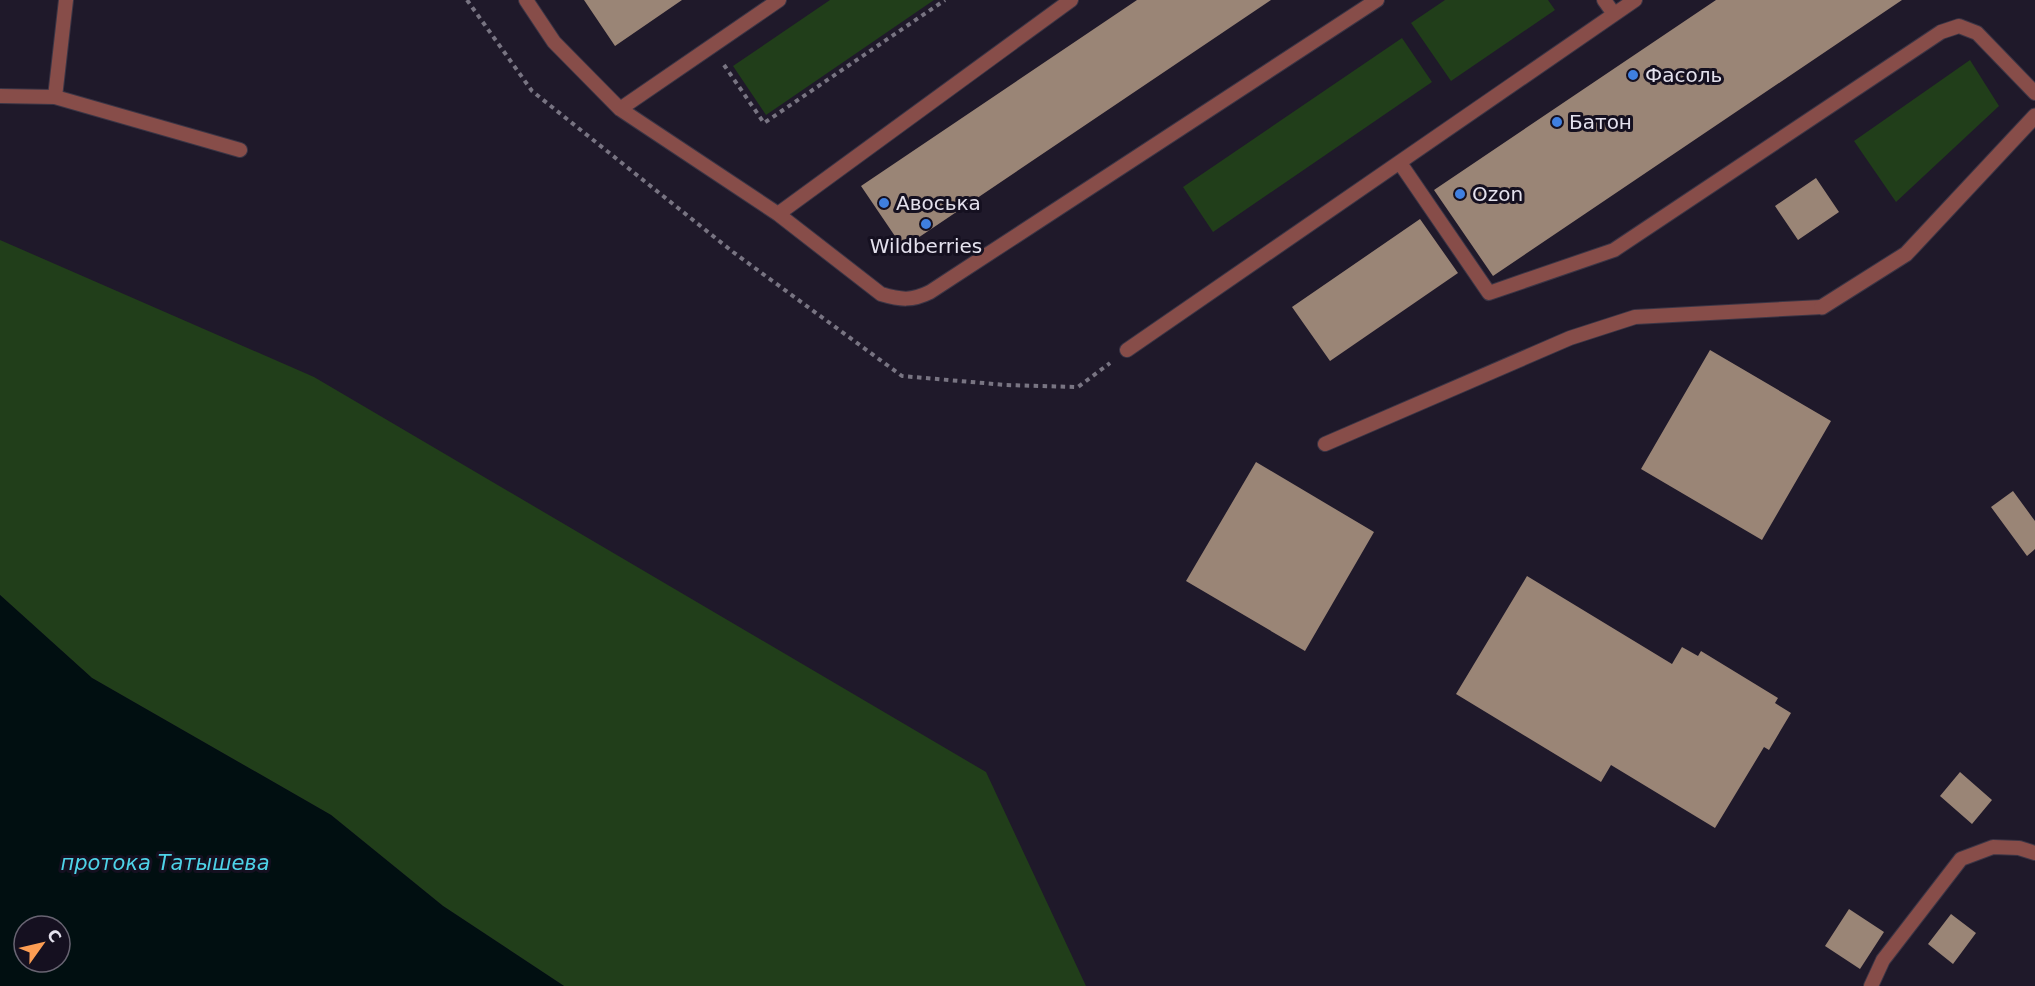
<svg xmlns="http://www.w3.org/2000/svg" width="2035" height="986" viewBox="0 0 2035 986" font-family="'DejaVu Sans',sans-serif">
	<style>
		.green { fill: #213e1a }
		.water { fill: #010f11; fill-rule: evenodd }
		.building { fill: #9a8576 }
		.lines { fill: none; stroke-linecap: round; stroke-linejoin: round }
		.service-casing { stroke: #3b3545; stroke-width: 16 }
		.minor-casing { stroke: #3b3545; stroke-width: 17 }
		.path { stroke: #787482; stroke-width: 4; stroke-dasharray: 4.5 4.5; stroke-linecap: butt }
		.service { stroke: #874d49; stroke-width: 14 }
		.minor { stroke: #874d49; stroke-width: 15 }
		.shop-dot { fill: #3f7fe0; stroke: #151020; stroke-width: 2 }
		.labels { text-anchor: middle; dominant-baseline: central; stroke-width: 6; stroke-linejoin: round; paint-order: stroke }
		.poi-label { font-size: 20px; fill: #e4e1ed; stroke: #151020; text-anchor: start }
		.water-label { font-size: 21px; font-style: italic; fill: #4ed3e8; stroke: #151020 }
	</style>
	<rect width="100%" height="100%" fill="#1f192a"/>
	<path class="green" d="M 830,0 L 934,0 L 766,115 L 733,66 Z
		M 1445,0 L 1548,0 L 1555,10 L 1451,81 L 1411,23 Z
		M 1402,38 L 1432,82 L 1213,232 L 1183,187 Z
		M 1970,60 L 1999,106 L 1896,202 L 1854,141 Z
		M 0,240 L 314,377 L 986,772 L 1086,986 L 564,986 L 443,906 L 331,815 L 92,678 L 0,595 Z"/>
	<path class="water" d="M 0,595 L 92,678 L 331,815 L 443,906 L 564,986 L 0,986 ZM 24,926 L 60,926 L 60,962 L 24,962 Z"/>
	<path class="building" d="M 584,0 L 682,0 L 615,46 Z
		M 1137,0 L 1271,0 L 903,248 L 861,186 Z
		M 1716,0 L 1902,0 L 1493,276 L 1434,190 Z
		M 1816,178 L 1839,212 L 1798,240 L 1775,206 Z
		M 1420,219 L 1458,273 L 1330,361 L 1292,307 Z
		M 1710,350 L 1831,421 L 1762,540 L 1641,469 Z
		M 1256,462 L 1374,532 L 1305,651 L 1186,581 Z
		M 2013,491 L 2035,521 L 2035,549 L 2027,556 L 1991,507 Z
		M 1527,576 L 1672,664 L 1682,647 L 1698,656 L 1701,651 L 1778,698 L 1775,703 L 1791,713 L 1769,750 L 1764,747 L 1715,828 L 1611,765 L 1601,782 L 1456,694 Z
		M 1960,772 L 1992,800 L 1972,824 L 1940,796 Z
		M 1849,909 L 1884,932 L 1860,969 L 1825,946 Z
		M 1951,914 L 1976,933 L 1953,964 L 1928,944 Z"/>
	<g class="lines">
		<g class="service-casing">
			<path id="service" d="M 526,0 L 554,42 L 620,109 L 778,214 L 881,294 C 901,300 912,301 930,292 L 1377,0
				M 1604,0 L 1614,14
				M 0,96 L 55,97 L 66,0
				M 55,97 L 240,150
				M 620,109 L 779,0
				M 1400,163 L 1489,293 L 1614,250 L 1941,32 L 1959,26 L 1977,33 L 2035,93
				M 778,214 L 1071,0
				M 1127,350 L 1635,0
				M 1325,444 L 1570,338 L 1635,317 L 1822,307
				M 1871,986 L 1883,960 L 1961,859 L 1993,847 L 2019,848 L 2035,853"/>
		</g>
		<g class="minor-casing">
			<path id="minor" d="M 1822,307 L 1906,254 L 2035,116"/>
		</g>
		<path class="path" d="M 467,0 L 532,91 L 733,252 L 902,376 L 1006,385 L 1078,387 L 1110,363
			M 724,65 L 764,123 L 945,0"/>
		<use href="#service" class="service"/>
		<use href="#minor" class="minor"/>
	</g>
	<g class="shop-dot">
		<circle cx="1633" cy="75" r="6"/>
		<circle cx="1557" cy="122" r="6"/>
		<circle cx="1460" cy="194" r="6"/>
		<circle cx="884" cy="203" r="6"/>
		<circle cx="926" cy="224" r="6"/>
	</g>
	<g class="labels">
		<g class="poi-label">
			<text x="1645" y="75">Фасоль</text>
			<text x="1569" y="122">Батон</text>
			<text x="1472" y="194">Ozon</text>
			<text x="896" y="203">Авоська</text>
			<text x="926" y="246" text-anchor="middle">Wildberries</text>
		</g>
		<g class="water-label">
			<text x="165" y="863">протока Татышева</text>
		</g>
	</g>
	<g transform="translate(42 944) rotate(56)"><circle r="28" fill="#151020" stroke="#686472" stroke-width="1.5"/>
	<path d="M0-4.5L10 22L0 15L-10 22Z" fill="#fc9d53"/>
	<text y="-9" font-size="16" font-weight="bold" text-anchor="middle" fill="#e4e1ed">С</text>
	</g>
</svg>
